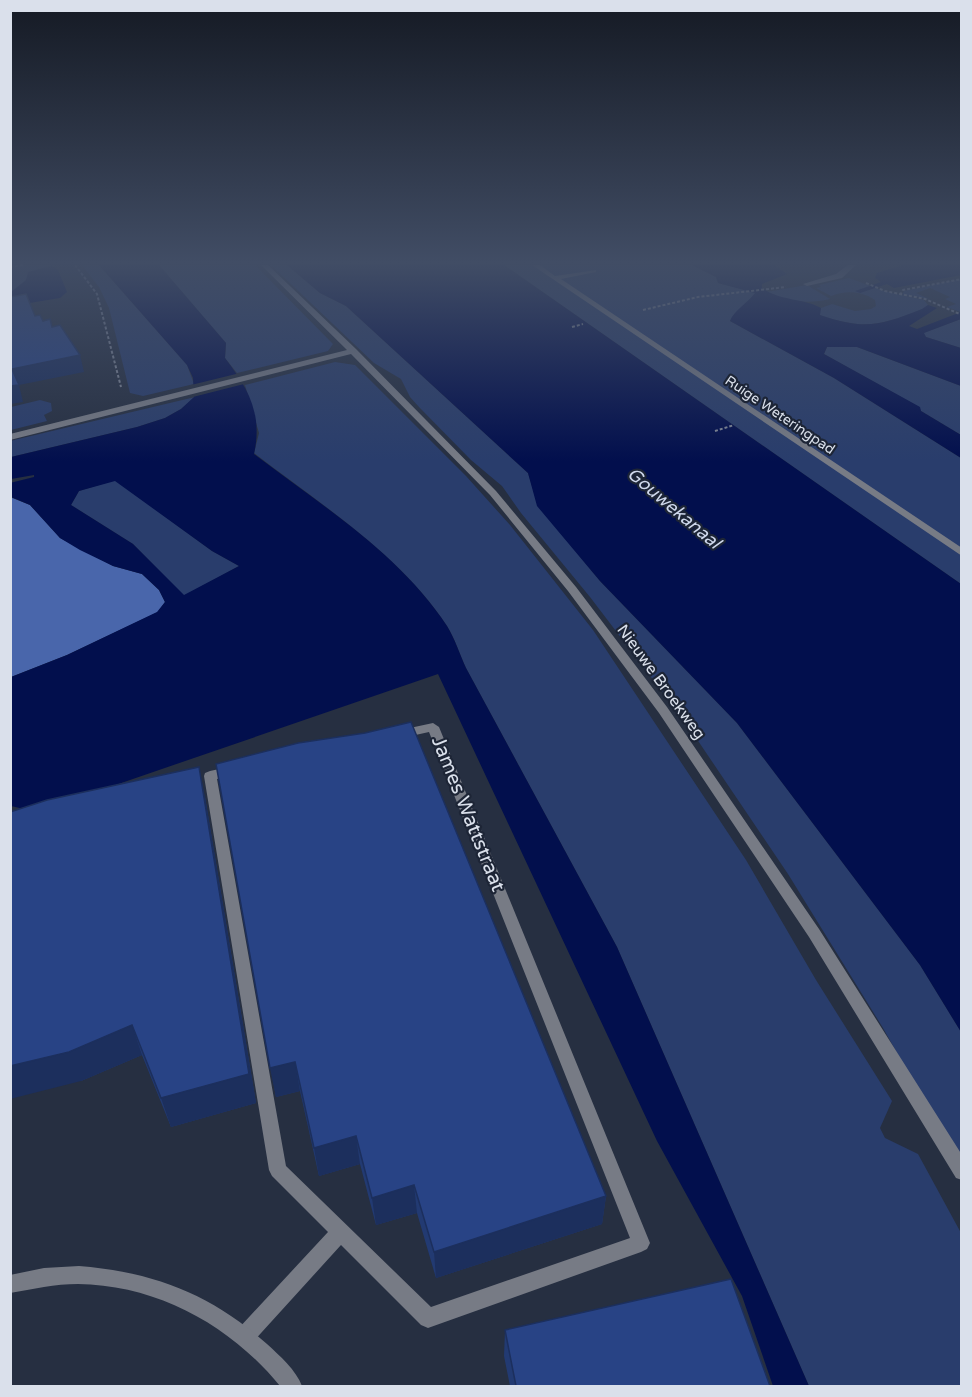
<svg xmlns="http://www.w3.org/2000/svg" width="972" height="1397" viewBox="0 0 972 1397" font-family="'Varela Round',sans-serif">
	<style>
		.green { fill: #293d6c }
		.forest { fill: #4966ab }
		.water { fill: #020f4d; fill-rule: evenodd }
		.pier { fill: #262f41 }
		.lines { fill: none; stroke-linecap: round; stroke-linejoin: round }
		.path { stroke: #808796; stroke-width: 2; stroke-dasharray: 3 2; stroke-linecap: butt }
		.service { fill: #777b85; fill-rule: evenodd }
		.minor { fill: #777b85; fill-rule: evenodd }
		.wall { fill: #223a72 }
		.shaded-wall { fill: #1c2f5d }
		.building { fill: #284385; stroke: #1c2f5d; stroke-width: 1.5 }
		.labels { text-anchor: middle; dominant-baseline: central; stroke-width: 4.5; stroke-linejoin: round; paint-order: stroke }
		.far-street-label { font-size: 14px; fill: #dae0eb; stroke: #1d2536 }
		.street-label { font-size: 16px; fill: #dae0eb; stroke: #1d2536 }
		.water-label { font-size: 18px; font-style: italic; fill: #cfd8ec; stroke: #1d2536 }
		.near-street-label { font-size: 20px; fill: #dae0eb; stroke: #1d2536 }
	</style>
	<rect width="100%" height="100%" fill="#262f41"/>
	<path class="green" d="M 11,265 L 51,265 L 52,266 L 37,269 L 40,276 L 11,295 Z
		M 82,265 L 99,265 L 187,365 L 194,384 L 143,396 L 130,393 L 109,308 L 99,287 Z
		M 159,265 L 255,265 L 333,344 L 328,351 L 237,373 L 225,358 L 226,343 Z
		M 271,265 L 287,265 L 320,293 L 346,306 L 528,473 L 538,506 L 600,581 L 737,723 L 920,965 L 961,1032 L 961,1167 L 883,1028 L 788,874 L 686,723 L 590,597 L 521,513 L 502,486 L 471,460 L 419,407 L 410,397 L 401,379 L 374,363 Z
		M 504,265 L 692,265 L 716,277 L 718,283 C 729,286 747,289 756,293 C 747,304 737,310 730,321 L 834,378 L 961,458 L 961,584 Z
		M 849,278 L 884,291 L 924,300 L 928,305 L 923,309 C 879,326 865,330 819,315 L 821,308 L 832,304 L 855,311 L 871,309 L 876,306 L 875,300 C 862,291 845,290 831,296 L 816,288 L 821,287 L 819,285 Z
		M 961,279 L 960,312 L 947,307 L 956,304 L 945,299 L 950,297 L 930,288 L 916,293 L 929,299 L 902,295 L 904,291 Z
		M 807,285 L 830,299 C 809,304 786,302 766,292 Z
		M 961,319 L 961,348 L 926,337 L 923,333 Z
		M 843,346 L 857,347 L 961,386 L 961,435 L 921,411 L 919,407 L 824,354 L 827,347 Z
		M 335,362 L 355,365 L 466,476 L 510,525 L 593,630 L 746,860 L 816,980 L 892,1101 L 880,1128 L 885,1138 L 918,1154 L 961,1233 L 961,1386 L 809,1386 L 617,947 L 466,668 C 460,655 455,639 447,626 C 400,554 321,505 254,453 L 259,433 L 245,385 Z
		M 195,397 L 181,409 L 165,418 L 137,427 L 11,457 L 10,441 Z
		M 40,400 L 51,403 L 52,411 L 44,415 L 47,421 L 11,430 L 11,407 Z
		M 115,480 L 212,551 L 239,566 L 184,596 L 133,544 L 71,505 L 79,491 Z"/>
	<path class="forest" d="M 10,497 L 30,505 L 60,538 L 113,566 L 142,574 L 159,590 L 165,602 L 158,612 L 67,655 L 11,677 Z"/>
	<path class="water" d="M 99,265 L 159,265 L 226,343 L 225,358 C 248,388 263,414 254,454 C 321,505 400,554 447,626 C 455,639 460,655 466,668 L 617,947 L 809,1386 L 773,1386 L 742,1296 L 657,1141 L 438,674 L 37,812 L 11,806 L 11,677 L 67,655 L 157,612 L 165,602 L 159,590 L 142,574 L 113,566 L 80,550 L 60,538 L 30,505 L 11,497 L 10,483 L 34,477 L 34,475 L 11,479 L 11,457 L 137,427 L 165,418 L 181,409 L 194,397 L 193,378 L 187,365 ZM 115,481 L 212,551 L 239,566 L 184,595 L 133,544 L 71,505 L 79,491 Z
		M 287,265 L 504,265 L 961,584 L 961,1032 L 920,965 L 737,723 L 600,581 L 537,506 L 528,473 L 346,306 L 320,293 Z
		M 692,265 L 774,265 L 787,274 L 762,284 L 762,288 C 780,301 803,298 821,308 L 820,315 C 865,330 879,326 922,309 L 928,305 L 937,308 L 909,326 L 917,329 L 961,312 L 961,319 L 924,333 L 926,337 L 961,348 L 961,386 L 857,347 L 827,347 L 824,354 L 920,407 L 921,411 L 961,435 L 961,458 L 834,378 L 730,321 C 734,310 748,303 755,293 L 718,283 L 716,277 Z
		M 903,265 L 961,265 L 961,275 L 894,288 L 887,284 L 860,293 L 855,291 L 881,282 L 875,278 L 877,273 Z
		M 52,266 L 58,270 L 67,292 L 60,298 L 11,306 L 11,292 L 26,280 L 28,272 Z"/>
	<path class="pier" d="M 240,373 L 248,383 L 189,398 L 191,396 L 191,385 Z"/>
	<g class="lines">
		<path class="path" d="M 75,265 L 97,294 L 121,387
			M 10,267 L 24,265
			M 866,283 L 885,291 L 925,299 L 962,315
			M 900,295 L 903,290 L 962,279
			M 643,310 L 698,297 L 786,287
			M 572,327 L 583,324
			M 715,431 L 734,425"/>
		<path class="service" d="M 433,723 L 439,727 L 650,1243 L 647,1249 L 641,1252 L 428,1328 L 421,1325 L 341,1245 L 252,1343 L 245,1346 L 238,1343 L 235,1336 L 238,1329 L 328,1232 L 272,1176 L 269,1170 L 204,776 L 205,773 L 210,771 ZM 429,732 L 630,1238 L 431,1307 L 286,1166 L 217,779 Z"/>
		<path class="minor" d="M 261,265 L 268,265 L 356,349 L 496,491 L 576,587 L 667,707 L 819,929 L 962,1155 L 962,1180 L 956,1178 L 809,937 L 659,713 L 568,591 L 490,495 L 351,354 L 10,440 L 10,434 L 347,350 Z
			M 532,265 L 540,265 L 555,276 L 596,270 L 596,272 L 561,279 L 962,548 L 962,556 Z
			M 848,265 L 856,265 L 842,278 L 807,286 L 803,284 L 836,274 Z
			M 79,1266 C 153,1272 211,1294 267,1344 C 280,1356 296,1370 302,1386 L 280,1386 C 231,1326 158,1285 78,1284 C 55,1284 33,1289 10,1293 L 10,1275 L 44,1268 Z"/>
	</g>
	<path class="wall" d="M 216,764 L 606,1196 L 602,1224 L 436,1278 L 417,1213 L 376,1225 L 360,1164 L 319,1176 L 300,1091 L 276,1097 Z
		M 205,797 L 256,1103 L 171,1127 L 142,1055 L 81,1081 Z
		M 505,1330 L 770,1386 L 510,1386 L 504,1356 Z"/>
	<path class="shaded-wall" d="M 80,355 L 84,372 L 19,385 L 23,402 L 10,404 L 10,386 L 12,369 Z
		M 199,767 L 205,797 L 256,1103 L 171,1127 L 161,1098 Z
		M 132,1025 L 142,1055 L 81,1081 L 10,1099 L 10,1066 Z
		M 295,1062 L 300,1091 L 276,1097 L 270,1068 Z
		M 356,1136 L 360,1164 L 319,1176 L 314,1148 Z
		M 414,1185 L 417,1213 L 376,1225 L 372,1198 Z
		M 606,1196 L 602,1224 L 436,1278 L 434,1252 Z"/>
	<path class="building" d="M 26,294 L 35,316 L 40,315 L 43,321 L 50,319 L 52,327 L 60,325 L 80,355 L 12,369 L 19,385 L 10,386 L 10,297 Z
		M 411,722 L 606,1196 L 434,1252 L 414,1185 L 372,1198 L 356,1136 L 314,1148 L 295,1062 L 270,1068 L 216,764 L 298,743 L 365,733 Z
		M 199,767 L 249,1074 L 161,1098 L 132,1025 L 69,1052 L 10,1066 L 10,812 L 47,800 Z
		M 731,1279 L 770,1386 L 516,1386 L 505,1330 Z"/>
	<linearGradient id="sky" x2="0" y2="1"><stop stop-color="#151a24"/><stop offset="0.57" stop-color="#414d65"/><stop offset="1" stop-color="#414d65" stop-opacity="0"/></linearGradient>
	<rect width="972" height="461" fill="url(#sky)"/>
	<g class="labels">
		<g class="far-street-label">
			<text transform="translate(780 415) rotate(34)">Ruige Weteringpad</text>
		</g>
		<g class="street-label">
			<text transform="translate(661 682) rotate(54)">Nieuwe Broekweg</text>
		</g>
		<g class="water-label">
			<text transform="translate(674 508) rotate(40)">Gouwekanaal</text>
		</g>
		<g class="near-street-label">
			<text transform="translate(468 814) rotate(68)">James Wattstraat</text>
		</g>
	</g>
	<rect width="972" height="1397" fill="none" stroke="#dae0eb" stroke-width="24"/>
</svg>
